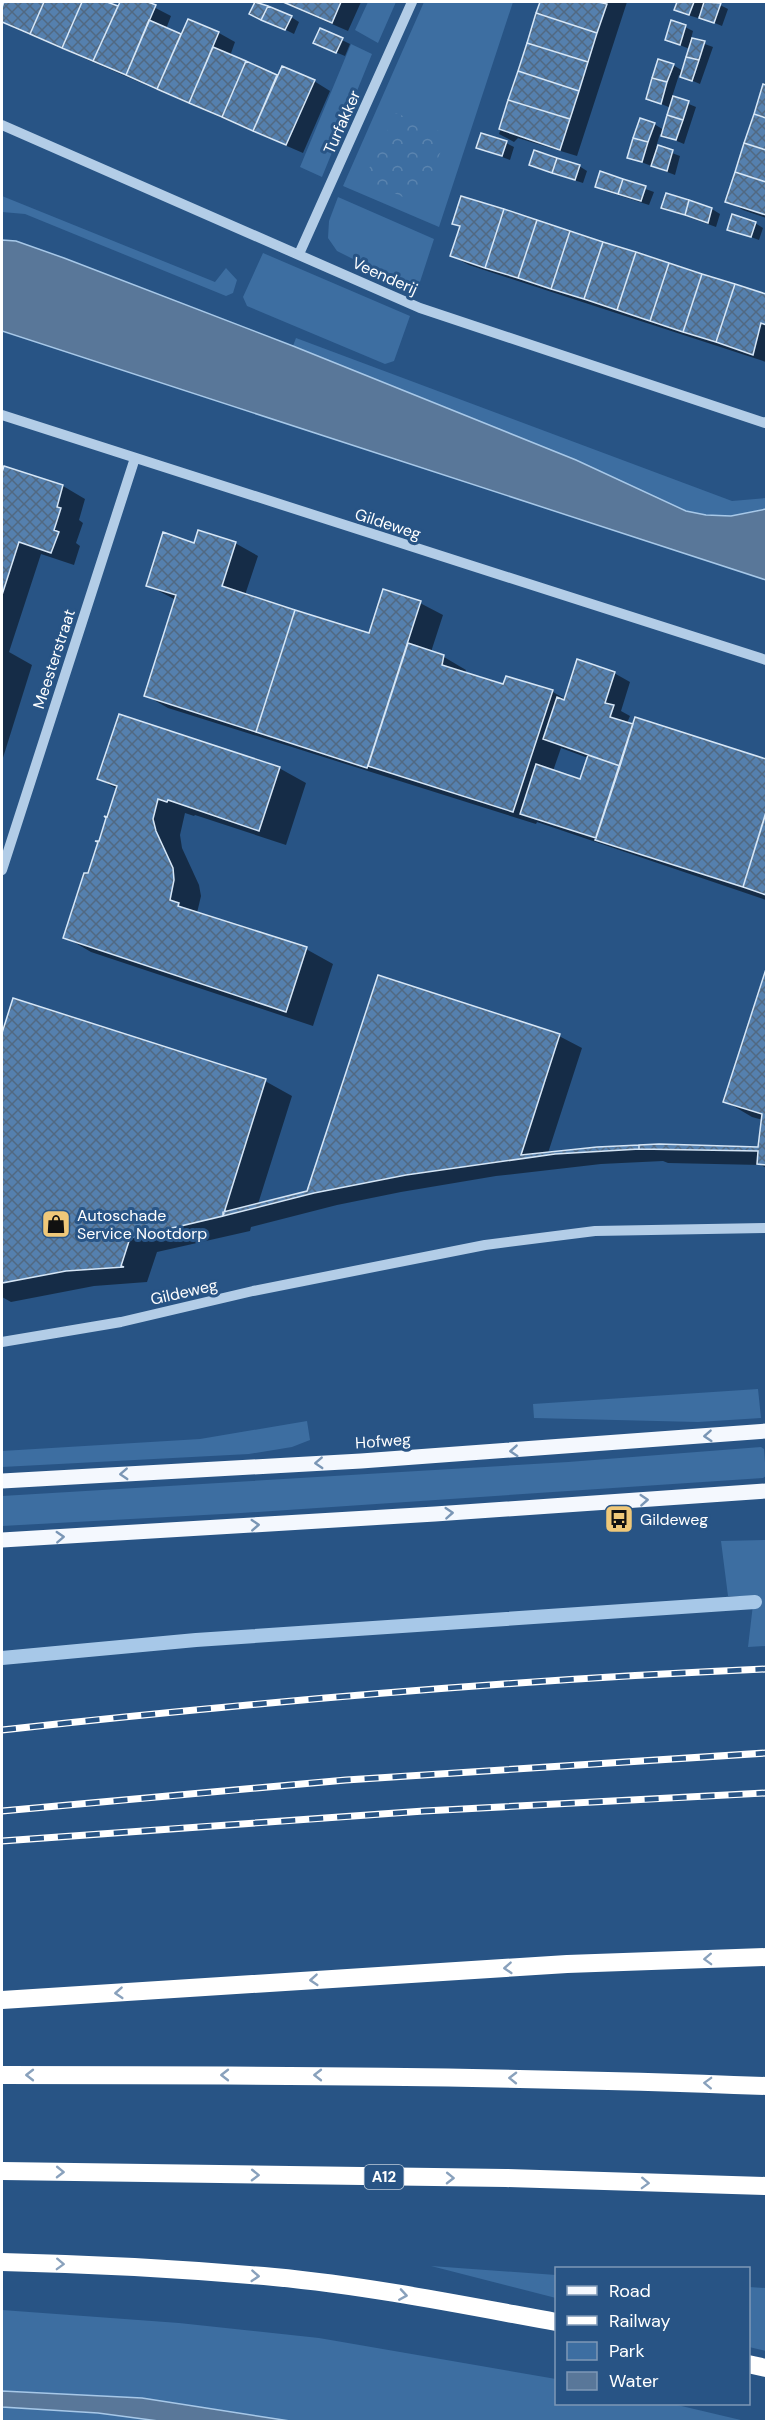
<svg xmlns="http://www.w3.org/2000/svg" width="768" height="2423" viewBox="0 0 768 2423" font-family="'DM Sans',sans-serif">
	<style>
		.green { fill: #3d6ea1 }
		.park { fill: url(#park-crowns) }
		.water { fill: #597799; stroke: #a7c8e8; stroke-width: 1.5 }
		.shadow { fill: #0007; fill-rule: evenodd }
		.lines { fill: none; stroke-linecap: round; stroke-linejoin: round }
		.stream { stroke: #a7c8e8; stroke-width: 14 }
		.building { fill: url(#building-cross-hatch); stroke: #d6e6f6; stroke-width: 1.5 }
		.minor { stroke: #b3cde7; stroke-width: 10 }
		.major { stroke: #f4f8fe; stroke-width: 15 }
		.highway { stroke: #fff; stroke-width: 18 }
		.rail-casing { stroke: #fff; stroke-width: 7 }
		.rail { stroke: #285485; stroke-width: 4.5; stroke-dasharray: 14; stroke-linecap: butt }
		.oneway { stroke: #7a96b5 }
		.oneway2 { stroke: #89a1bc }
		.labels { text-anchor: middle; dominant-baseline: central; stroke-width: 6; stroke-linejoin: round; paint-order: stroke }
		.shield { fill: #285485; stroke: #beccda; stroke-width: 1.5 }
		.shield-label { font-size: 15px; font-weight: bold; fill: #fff }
		.street-label { font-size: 16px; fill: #fff; stroke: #285485 }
		.poi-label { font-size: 16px; fill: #fff; stroke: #285485; text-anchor: start }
	</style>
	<defs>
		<pattern id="park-crowns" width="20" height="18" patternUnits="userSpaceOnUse" patternTransform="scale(1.5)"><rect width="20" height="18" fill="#3d6ea1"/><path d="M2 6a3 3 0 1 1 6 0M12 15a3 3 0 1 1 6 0" fill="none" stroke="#5a84af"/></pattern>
		<pattern id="building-cross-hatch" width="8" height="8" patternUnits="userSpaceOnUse" patternTransform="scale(1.5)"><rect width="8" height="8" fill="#5580ae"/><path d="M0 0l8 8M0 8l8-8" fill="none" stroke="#516982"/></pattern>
	</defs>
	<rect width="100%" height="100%" fill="#285485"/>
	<path class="green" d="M 368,2 L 396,2 L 378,43 L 355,30 Z
		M 424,2 L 513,2 L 439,227 L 343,186 Z
		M 351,44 L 372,54 L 322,177 L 300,167 Z
		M 2,196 L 215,282 L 226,268 L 237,280 L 233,293 L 226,296 L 25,214 L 2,212 Z
		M 338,197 L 434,239 L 417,291 L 337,251 L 328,238 L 329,221 Z
		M 263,253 L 410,316 L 394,361 L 385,364 L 247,306 L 243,297 Z
		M 296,338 L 732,501 L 766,498 L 766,509 L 731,516 L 706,515 L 686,511 L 576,460 L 293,346 Z
		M 758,1389 L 761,1418 L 698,1422 L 534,1418 L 533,1404 Z
		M 307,1421 L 310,1440 L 292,1447 L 249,1454 L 2,1467 L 2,1451 L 200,1439 Z
		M 761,1447 L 764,1449 L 766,1476 L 763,1478 L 241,1513 L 2,1526 L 2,1496 L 568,1462 Z
		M 766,1540 L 766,1646 L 748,1647 L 754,1596 L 728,1596 L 721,1541 Z
		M 431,2266 L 556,2275 L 556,2298 Z
		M 749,2287 L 766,2288 L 766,2351 L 749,2347 Z
		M 2,2310 L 179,2323 L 319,2338 L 556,2379 L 556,2404 L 673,2404 L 745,2421 L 290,2422 L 142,2398 L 2,2391 Z
		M 2,2407 L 98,2413 L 166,2421 L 2,2421 Z"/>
	<path class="park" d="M 396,113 L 448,135 L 418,204 L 364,179 Z"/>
	<path class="water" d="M 2,240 L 16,241 L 64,258 L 293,346 L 576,460 L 686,511 L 706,515 L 731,516 L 766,509 L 766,580 L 2,331 Z
		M 2,2391 L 142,2398 L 290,2421 L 166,2422 L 98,2413 L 2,2407 Z"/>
	<path class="shadow" d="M 6,2 L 104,2 L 119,8 L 121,2 L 144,2 L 171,16 L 166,29 L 182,36 L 188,21 L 219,33 L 235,42 L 230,56 L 279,77 L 314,81 L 330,91 L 303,153 L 14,28 L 2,21 L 2,11 Z
		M 281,2 L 361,2 L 348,31 Z
		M 542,2 L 627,2 L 577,156 L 518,138 L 514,142 L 499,134 Z
		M 679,2 L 711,2 L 720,5 L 728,9 L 722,26 L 698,16 L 698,18 L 684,14 L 676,9 Z
		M 258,16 L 291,17 L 299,22 L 294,34 Z
		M 685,27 L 693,31 L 691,39 L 713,47 L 700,84 L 679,75 L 672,97 L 696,107 L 684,144 L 660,134 L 656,147 L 680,156 L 675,175 L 628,157 L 654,124 L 664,130 L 671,108 L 647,98 L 673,65 L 683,71 L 690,49 L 666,40 Z
		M 342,40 L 350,44 L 345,56 L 323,47 Z
		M 766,79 L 766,218 L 743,210 L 727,201 Z
		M 506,143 L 514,147 L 510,160 L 478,148 Z
		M 531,165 L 579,166 L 587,171 L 583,183 L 539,169 Z
		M 601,173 L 654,192 L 649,205 L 605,191 L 597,186 Z
		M 462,198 L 766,296 L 766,362 L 469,265 L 452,256 L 461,227 L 454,223 Z
		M 663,208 L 712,209 L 720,214 L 716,227 Z
		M 755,223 L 763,228 L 759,240 L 729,229 Z
		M 5,468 L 63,486 L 85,499 L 79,520 L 83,523 L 76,543 L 80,546 L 74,565 L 41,554 L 9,652 L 32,665 L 2,761 L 2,477 Z
		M 235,543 L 258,556 L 245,595 L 370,635 L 420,603 L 443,615 L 431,652 L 444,657 L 466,670 L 465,674 L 504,686 L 507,677 L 553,692 L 565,699 L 614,673 L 630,682 L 621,711 L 630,716 L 627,723 L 634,726 L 636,719 L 766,761 L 766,900 L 537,822 L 536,824 L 168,708 L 145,695 L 176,600 L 147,585 L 195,545 ZM 561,748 L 588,758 L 581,781 L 553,771 Z
		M 279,768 L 306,783 L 286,845 L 195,815 L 194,816 L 185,813 L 180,835 L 182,848 L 199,885 L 201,896 L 197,913 L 306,949 L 333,964 L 313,1026 L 91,952 L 65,937 L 89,875 L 117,789 L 99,779 Z
		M 766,974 L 766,1168 L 761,1165 L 668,1163 L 663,1161 L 601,1164 L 496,1176 L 401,1192 L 337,1205 L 251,1227 L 250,1231 L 157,1252 L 147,1282 L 94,1286 L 11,1302 L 2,1297 L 2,1038 L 14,1000 L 265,1081 L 292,1096 L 258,1204 L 308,1192 L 559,1036 L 582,1048 L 548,1153 L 597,1148 L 759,1149 L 763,1120 L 752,1117 L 725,1101 Z"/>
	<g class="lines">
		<path class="stream" d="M 2,1658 L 196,1640 L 755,1602"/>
	</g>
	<path class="building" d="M 4,2 L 44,2 L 30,34 L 2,22 L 2,7 Z
		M 44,2 L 82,2 L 62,48 L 30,34 Z
		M 82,2 L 107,2 L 118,6 L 93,61 L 62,48 Z
		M 120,2 L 148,2 L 156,5 L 126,75 L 93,61 Z
		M 255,2 L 268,6 L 261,20 L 249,14 Z
		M 283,2 L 341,2 L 332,23 Z
		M 540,2 L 598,2 L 607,4 L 597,33 L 536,13 Z
		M 677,2 L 694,2 L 689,15 L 674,10 Z
		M 704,2 L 721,3 L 714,23 L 699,18 Z
		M 268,6 L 292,16 L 285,30 L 261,20 Z
		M 536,13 L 597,33 L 588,62 L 527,43 Z
		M 188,19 L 219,32 L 189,103 L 157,89 Z
		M 149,20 L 181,34 L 157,89 L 126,75 Z
		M 671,20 L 686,25 L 680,45 L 665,40 Z
		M 320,28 L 343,38 L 336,53 L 313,43 Z
		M 692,38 L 705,41 L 699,60 L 686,57 Z
		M 527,43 L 588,62 L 579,91 L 518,71 Z
		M 213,47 L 246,61 L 222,117 L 189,103 Z
		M 686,57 L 699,60 L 692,81 L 680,77 Z
		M 658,59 L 674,64 L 667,82 L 652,78 Z
		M 246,61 L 277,75 L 253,131 L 222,117 Z
		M 282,66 L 315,80 L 286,145 L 253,131 Z
		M 518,71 L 579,91 L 570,119 L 508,100 Z
		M 652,78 L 667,82 L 661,104 L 646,99 Z
		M 763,84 L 766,85 L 766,118 L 754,114 Z
		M 673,96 L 689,101 L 683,120 L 667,115 Z
		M 508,100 L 570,119 L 560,150 L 499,129 Z
		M 754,114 L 766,118 L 766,150 L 744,143 Z
		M 667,115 L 683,120 L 676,140 L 661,136 Z
		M 640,118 L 655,123 L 648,142 L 633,138 Z
		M 481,133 L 507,141 L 502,156 L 476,148 Z
		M 633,138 L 648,142 L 642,162 L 627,158 Z
		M 744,143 L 766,150 L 766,182 L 735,172 Z
		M 658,145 L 673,150 L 667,171 L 651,166 Z
		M 534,150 L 557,158 L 552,173 L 529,165 Z
		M 557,158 L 580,165 L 575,180 L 552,173 Z
		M 600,171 L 623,179 L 618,194 L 595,187 Z
		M 735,172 L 766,182 L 766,215 L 725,202 Z
		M 623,179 L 646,186 L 641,201 L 618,194 Z
		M 666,193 L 689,200 L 685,215 L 661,208 Z
		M 461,196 L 504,209 L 485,268 L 450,256 L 460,226 L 452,224 Z
		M 689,200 L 712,208 L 708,223 L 685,215 Z
		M 504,209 L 537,220 L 518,278 L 485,268 Z
		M 732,214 L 756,222 L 751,237 L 727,230 Z
		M 537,220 L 570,231 L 551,289 L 518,278 Z
		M 570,231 L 603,242 L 584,299 L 551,289 Z
		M 603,242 L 636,252 L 617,310 L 584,299 Z
		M 636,252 L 669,263 L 650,321 L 617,310 Z
		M 669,263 L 702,274 L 683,332 L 650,321 Z
		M 702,274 L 735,284 L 716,342 L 683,332 Z
		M 735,284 L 766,294 L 766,325 L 761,323 L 753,355 L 716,342 Z
		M 4,466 L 63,485 L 57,507 L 61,508 L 54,530 L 59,532 L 51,553 L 19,542 L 2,595 L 2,472 Z
		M 198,530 L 236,542 L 222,586 L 295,610 L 256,732 L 144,696 L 176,595 L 146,586 L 163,532 L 194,543 Z
		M 383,589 L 421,601 L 367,768 L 256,732 L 295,610 L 369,633 Z
		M 408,643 L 444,655 L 442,665 L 503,684 L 506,676 L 553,690 L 513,812 L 368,766 Z
		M 577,659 L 615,672 L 605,703 L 614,705 L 610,717 L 633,724 L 620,766 L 543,739 L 557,697 L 564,700 Z
		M 119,714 L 280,767 L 259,831 L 168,800 L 167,802 L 158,799 L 153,819 L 156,831 L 173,868 L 174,880 L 170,900 L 179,903 L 178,906 L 307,947 L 286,1012 L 63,938 L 84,873 L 88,873 L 98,842 L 95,841 L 99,841 L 106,818 L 104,816 L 107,817 L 117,786 L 97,779 Z
		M 635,717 L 766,759 L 766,812 L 743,887 L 595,840 Z
		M 588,755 L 620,766 L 596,838 L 520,814 L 536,764 L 580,779 Z
		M 766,813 L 766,895 L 743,887 Z
		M 766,969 L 766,1165 L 757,1164 L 758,1151 L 639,1149 L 639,1145 L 659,1144 L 758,1147 L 762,1114 L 723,1102 Z
		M 378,975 L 560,1034 L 521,1155 L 597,1147 L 639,1145 L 639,1149 L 555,1154 L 406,1175 L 314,1193 L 223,1216 L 223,1212 L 307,1191 Z
		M 13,998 L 266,1079 L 223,1216 L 130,1238 L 121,1266 L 124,1267 L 66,1271 L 2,1283 L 2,1033 Z"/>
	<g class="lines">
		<path class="minor" d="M 2,125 L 420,308 L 765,423 L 766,422
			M 299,254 L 412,2
			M 2,415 L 766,660
			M 2,870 L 135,458
			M 2,1342 L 121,1322 L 253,1291 L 485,1245 L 595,1231 L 766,1228"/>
		<path class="major" d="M 2,1481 L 361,1461 L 766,1431
			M 2,1540 L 435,1514 L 766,1491"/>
		<path class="highway" d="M 2,2000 L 567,1964 L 766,1957
			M 2,2075 C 257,2075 511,2076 766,2086
			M 2,2171 L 506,2178 L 766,2186
			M 2,2262 C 92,2264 183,2269 274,2277 C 369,2286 463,2305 556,2322
			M 748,2364 L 766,2368"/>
		<g class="rail-casing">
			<path id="rail" d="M 2,1730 C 256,1702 511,1680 766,1669
				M 2,1811 L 346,1780 L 766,1753
				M 2,1841 L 424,1811 L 766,1793"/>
		</g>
		<use href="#rail" class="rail"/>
	</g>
	<defs><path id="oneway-chevron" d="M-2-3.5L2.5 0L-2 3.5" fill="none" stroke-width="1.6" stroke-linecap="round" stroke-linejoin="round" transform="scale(1.5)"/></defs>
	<g class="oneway">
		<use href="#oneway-chevron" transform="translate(708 1436) rotate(176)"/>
		<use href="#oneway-chevron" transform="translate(514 1451) rotate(176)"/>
		<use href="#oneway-chevron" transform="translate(319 1463) rotate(177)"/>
		<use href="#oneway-chevron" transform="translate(124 1474) rotate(177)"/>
		<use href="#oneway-chevron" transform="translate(644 1500) rotate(-4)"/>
		<use href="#oneway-chevron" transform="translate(449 1513) rotate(-4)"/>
		<use href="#oneway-chevron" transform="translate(255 1525) rotate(-3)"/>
		<use href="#oneway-chevron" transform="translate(60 1537) rotate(-3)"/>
	</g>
	<g class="oneway2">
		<use href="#oneway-chevron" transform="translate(708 1959) rotate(178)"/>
		<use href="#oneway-chevron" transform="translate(508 1968) rotate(176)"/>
		<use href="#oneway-chevron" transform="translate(314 1980) rotate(176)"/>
		<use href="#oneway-chevron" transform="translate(119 1993) rotate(176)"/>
		<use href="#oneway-chevron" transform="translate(30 2075) rotate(-180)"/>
		<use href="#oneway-chevron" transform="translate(225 2075) rotate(-180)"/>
		<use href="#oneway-chevron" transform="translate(318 2075) rotate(-180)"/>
		<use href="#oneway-chevron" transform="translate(513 2078) rotate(-179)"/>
		<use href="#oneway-chevron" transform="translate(708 2083) rotate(-178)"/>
		<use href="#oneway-chevron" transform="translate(60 2172) rotate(1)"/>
		<use href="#oneway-chevron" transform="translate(255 2175) rotate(1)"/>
		<use href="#oneway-chevron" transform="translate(450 2178) rotate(1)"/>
		<use href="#oneway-chevron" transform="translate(645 2183) rotate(2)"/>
		<use href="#oneway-chevron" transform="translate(60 2264) rotate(2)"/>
		<use href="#oneway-chevron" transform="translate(255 2276) rotate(4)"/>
		<use href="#oneway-chevron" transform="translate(403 2295) rotate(9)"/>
	</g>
	<defs>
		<g id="shop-square" transform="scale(1.5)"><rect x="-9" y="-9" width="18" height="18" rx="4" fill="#efc879" stroke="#285485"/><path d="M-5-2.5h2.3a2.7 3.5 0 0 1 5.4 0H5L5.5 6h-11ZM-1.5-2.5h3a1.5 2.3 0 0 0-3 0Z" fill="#111"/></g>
		<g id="bus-square" transform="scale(1.5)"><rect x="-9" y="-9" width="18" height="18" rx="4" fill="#efc879" stroke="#285485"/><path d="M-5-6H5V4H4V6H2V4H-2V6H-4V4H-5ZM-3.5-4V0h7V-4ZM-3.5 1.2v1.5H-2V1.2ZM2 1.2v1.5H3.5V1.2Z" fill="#111"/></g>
	</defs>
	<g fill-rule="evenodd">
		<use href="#shop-square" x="56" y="1224"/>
		<use href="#bus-square" x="619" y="1519"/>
	</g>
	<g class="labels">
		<rect class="shield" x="364.5" y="2165" width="39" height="24" rx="4.5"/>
		<g class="shield-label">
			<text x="384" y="2177">A12</text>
		</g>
		<g class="street-label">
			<text transform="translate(342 122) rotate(-66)">Turfakker</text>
			<text transform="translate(385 276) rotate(24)">Veenderij</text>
			<text transform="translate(388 524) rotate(18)">Gildeweg</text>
			<text transform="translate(54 659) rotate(-72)">Meesterstraat</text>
			<text transform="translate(184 1292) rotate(-13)">Gildeweg</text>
			<text transform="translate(383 1441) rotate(-4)">Hofweg</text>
		</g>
		<g class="poi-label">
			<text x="77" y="1215">Autoschade<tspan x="77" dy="18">Service Nootdorp</tspan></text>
			<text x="640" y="1519">Gildeweg</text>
		</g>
	</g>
	<rect width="768" height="2423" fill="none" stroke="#ffffff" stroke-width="6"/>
	<rect x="555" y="2267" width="195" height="138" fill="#285485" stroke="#7e98b6" stroke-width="1.5"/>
	<rect x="567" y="2286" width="30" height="9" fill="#f4f8fe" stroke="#7e98b6" stroke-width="1.5"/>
	<text x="609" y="2297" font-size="18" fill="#ffffff">Road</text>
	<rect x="567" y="2316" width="30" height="9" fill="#ffffff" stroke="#7e98b6" stroke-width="1.5"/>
	<text x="609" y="2327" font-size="18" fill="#ffffff">Railway</text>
	<rect x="567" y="2342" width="30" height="18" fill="#3d6ea1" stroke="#7e98b6" stroke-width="1.5"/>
	<text x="609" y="2357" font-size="18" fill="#ffffff">Park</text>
	<rect x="567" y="2372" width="30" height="18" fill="#597799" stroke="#7e98b6" stroke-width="1.5"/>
	<text x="609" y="2387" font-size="18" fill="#ffffff">Water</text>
</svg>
